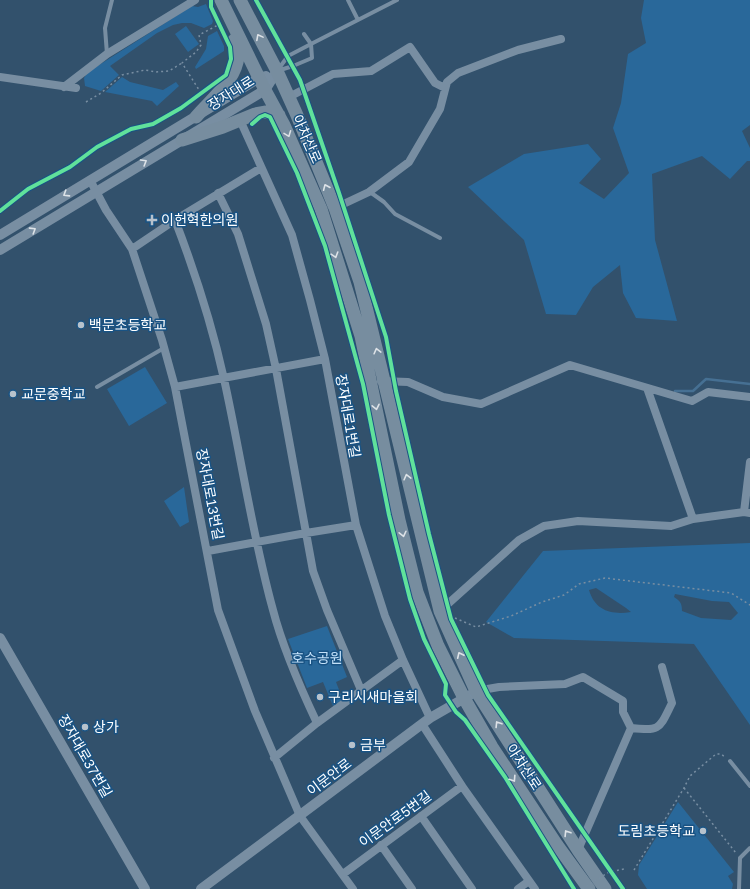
<svg xmlns="http://www.w3.org/2000/svg" width="750" height="889" viewBox="0 0 750 889" font-family="Arial,'Noto Sans KR',sans-serif">
	<style>
		.green { fill: #29689a; fill-rule: evenodd }
		.lines { fill: none; stroke-linecap: round; stroke-linejoin: round }
		.stream { stroke: #467093; stroke-width: 2.5 }
		.path { stroke: #788ea2; stroke-width: 1.5; stroke-dasharray: 2 3; stroke-linecap: butt }
		.service { stroke: #788ea2; stroke-width: 4 }
		.minor { stroke: #788ea2; stroke-width: 8 }
		.tertiary { stroke: #788ea2; stroke-width: 10 }
		.primary { stroke: #778d9f; stroke-width: 13 }
		.path-bridge { stroke: #788ea2; stroke-width: 1.5; stroke-dasharray: 2 3; stroke-linecap: butt }
		.cycleway-casing { stroke: #195384; stroke-width: 6 }
		.cycleway { stroke: #60e19b; stroke-width: 4 }
		.oneway { stroke: #dde2e7 }
		.oneway2 { stroke: #dde3e8 }
		.poi-dot { fill: #b7c2cc; stroke: #195384; stroke-width: 1.5 }
		.labels { text-anchor: middle; dominant-baseline: central; stroke-width: 3; stroke-linejoin: round; paint-order: stroke }
		.street-label { font-size: 14px; fill: #fff; stroke: #195384 }
		.poi-label { font-size: 14px; fill: #fff; stroke: #195384; text-anchor: start }
		.park-label { font-size: 14px; fill: #c3e1f9; stroke: #195384 }
	</style>
	<rect width="100%" height="100%" fill="#32516c"/>
	<path class="green" d="M 644,0 L 750,0 L 750,125 L 742,131 L 750,148 L 750,161 L 747,161 L 730,179 L 702,156 L 652,174 L 655,240 L 677,321 L 636,318 L 623,293 L 620,265 L 593,287 L 576,315 L 546,314 L 524,240 L 468,187 L 524,154 L 588,144 L 601,159 L 579,183 L 604,199 L 629,173 L 613,128 L 621,103 L 628,54 L 646,43 L 641,18 Z
		M 206,4 L 213,21 L 212,24 L 204,28 L 191,23 L 182,23 L 173,25 L 157,33 L 110,66 L 119,75 L 101,91 L 85,86 L 84,78 L 88,72 L 192,6 L 198,7 Z
		M 186,26 L 199,44 L 188,52 L 175,34 Z
		M 217,31 L 224,46 L 224,51 L 196,69 L 195,67 L 206,49 L 208,36 Z
		M 122,77 L 130,82 L 163,90 L 176,82 L 179,86 L 157,106 L 152,101 L 105,92 Z
		M 145,367 L 167,403 L 129,426 L 107,389 Z
		M 184,487 L 189,522 L 180,527 L 164,501 Z
		M 750,543 L 750,725 L 694,644 L 514,638 L 486,622 L 543,551 ZM 596,588 L 626,608 L 631,612 C 612,615 595,611 589,590 ZM 675,594 L 712,601 L 729,602 L 738,613 L 731,620 L 701,618 L 682,611 C 682,603 680,601 674,597 Z
		M 327,626 L 347,677 L 336,682 L 343,700 L 333,706 L 323,682 L 307,688 L 288,639 Z
		M 678,802 L 734,872 L 728,876 L 733,884 L 732,889 L 647,889 L 638,875 L 639,865 Z"/>
	<g class="lines">
		<path class="stream" d="M 675,391 L 693,391 L 706,379 L 750,384"/>
		<path class="path" d="M 201,93 L 182,63 L 196,52 L 201,45 L 199,35 L 220,24
			M 86,102 L 101,93 L 122,75 L 145,70 L 156,72 L 169,71 L 182,63
			M 455,618 L 476,627 L 511,616 L 542,602 L 564,595 L 579,584 L 605,578 L 731,593 L 750,605
			M 684,788 L 736,853
			M 596,853 L 616,882
			M 634,870 L 684,788 L 690,776 L 716,754 L 721,754 L 725,757"/>
		<path class="service" d="M 348,0 L 358,20
			M 304,34 L 311,44 L 397,0
			M 311,44 L 312,58 L 293,66 L 277,71 L 288,56 Z
			M 107,54 L 105,28 L 112,0
			M 370,192 L 384,202 L 395,214 L 440,238
			M 97,387 L 164,348
			M 730,761 L 750,786
			M 739,889 L 740,858 L 750,848"/>
		<path class="minor" d="M 0,77 L 76,88
			M 64,87 L 107,54 L 195,0
			M 289,97 L 333,74 L 371,71 L 410,47 L 435,83 L 445,88
			M 240,120 L 292,235 L 310,300 L 325,359 L 356,525 L 385,616 L 403,660 L 430,718
			M 90,180 L 106,210 L 132,249 L 162,340 L 175,387 L 218,610 L 255,711 L 300,816 L 353,889
			M 218,193 L 238,234 L 266,324 L 276,369 L 313,571 L 327,610 L 361,690
			M 335,208 L 369,192 L 409,162 L 440,109 L 447,82 L 458,73 L 518,50 L 561,39
			M 175,220 C 195,272 212,325 224,379 C 241,456 252,534 273,610 C 283,649 300,687 317,723
			M 132,249 L 175,220 L 261,168
			M 381,381 L 408,382 L 443,397 L 481,404 L 570,365 L 692,401 L 708,392 L 750,397
			M 175,387 L 325,359
			M 647,388 L 693,519
			M 744,512 L 750,462
			M 208,551 L 306,533 L 356,525
			M 440,611 L 519,540 L 544,526 L 578,521 L 671,526 L 693,519 L 744,512 L 750,513
			M 476,691 L 499,687 L 565,684 L 583,677 L 623,701 L 623,712 L 631,728 L 578,850
			M 422,724 L 462,786 L 535,889
			M 631,728 C 661,731 659,729 672,703 L 662,667
			M 274,758 L 317,723 L 403,660
			M 421,816 L 472,889
			M 381,845 L 412,889
			M 343,874 L 462,786
			M 518,889 L 529,881"/>
		<path class="tertiary" d="M 0,235 L 259,78 L 266,76
			M 0,250 L 265,90 L 277,71
			M 0,638 L 145,889
			M 201,889 L 430,718 L 470,695"/>
		<path class="primary" d="M 221,0 L 265,90 L 284,125 L 321,209 L 361,336 L 399,520 L 417,592 L 438,646 L 464,698 L 492,747 L 557,845 L 589,889
			M 240,0 L 277,71 L 296,113 L 335,208 L 360,282 L 440,611 L 476,691 L 578,850 L 605,889
			M 196,117 C 211,99 237,80 238,55 C 239,51 235,45 234,40
			M 182,140 L 223,127 L 255,114 L 265,112 L 279,115"/>
		<path class="path-bridge" d="M 582,889 L 609,872 L 624,869"/>
		<g class="cycleway-casing">
			<path id="cycleway" d="M 256,0 L 300,80 L 339,193 L 386,337 L 396,391 L 429,534 L 451,619 L 488,695 L 623,889
				M 252,124 L 260,117 L 265,115 L 270,117 L 297,173 L 325,246 L 363,384 L 389,515 L 410,599 L 424,639 L 446,684 L 445,695 L 456,712 L 465,720 L 505,777 L 574,889
				M 0,211 L 28,189 L 70,167 L 97,147 L 131,129 L 153,124 L 181,108 L 226,75 L 231,59 L 230,47 L 211,7 L 211,0"/>
		</g>
		<use href="#cycleway" class="cycleway"/>
	</g>
	<defs><path id="oneway-chevron" d="M-2-3.5L2.5 0L-2 3.5" fill="none" stroke-width="1.6" stroke-linecap="round" stroke-linejoin="round"/></defs>
	<g class="oneway">
		<use href="#oneway-chevron" transform="translate(259 37) rotate(-118)"/>
		<use href="#oneway-chevron" transform="translate(288 134) rotate(69)"/>
		<use href="#oneway-chevron" transform="translate(326 187) rotate(-113)"/>
		<use href="#oneway-chevron" transform="translate(335 255) rotate(73)"/>
		<use href="#oneway-chevron" transform="translate(377 351) rotate(-104)"/>
		<use href="#oneway-chevron" transform="translate(376 407) rotate(78)"/>
		<use href="#oneway-chevron" transform="translate(407 477) rotate(-104)"/>
		<use href="#oneway-chevron" transform="translate(403 534) rotate(77)"/>
		<use href="#oneway-chevron" transform="translate(460 655) rotate(-115)"/>
		<use href="#oneway-chevron" transform="translate(498 724) rotate(-122)"/>
		<use href="#oneway-chevron" transform="translate(513 779) rotate(57)"/>
		<use href="#oneway-chevron" transform="translate(567 833) rotate(-122)"/>
	</g>
	<g class="oneway2">
		<use href="#oneway-chevron" transform="translate(144 162) rotate(-31)"/>
		<use href="#oneway-chevron" transform="translate(66 194) rotate(148)"/>
		<use href="#oneway-chevron" transform="translate(33 230) rotate(-32)"/>
	</g>
	<g class="poi-dot">
		<path d="M150 214h4v4h4v4h-4v4h-4v-4h-4v-4h4z"/>
		<circle cx="81" cy="325" r="4"/>
		<circle cx="13" cy="394" r="4"/>
		<circle cx="320" cy="697" r="4"/>
		<circle cx="85" cy="727" r="4"/>
		<circle cx="352" cy="745" r="4"/>
		<circle cx="703" cy="831" r="4"/>
	</g>
	<g class="labels">
		<g class="street-label">
			<text transform="translate(231 93) rotate(-32)">장자대로</text>
			<text transform="translate(307 139) rotate(66)">아차산로</text>
			<text transform="translate(348 416) rotate(80)">장자대로1번길</text>
			<text transform="translate(210 494) rotate(79)">장자대로13번길</text>
			<text transform="translate(85 756) rotate(60)">장자대로37번길</text>
			<text transform="translate(524 767) rotate(57)">아차산로</text>
			<text transform="translate(329 777) rotate(-37)">이문안로</text>
			<text transform="translate(395 819) rotate(-36)">이문안로5번길</text>
		</g>
		<g class="poi-label">
			<text x="161" y="220">이헌혁한의원</text>
			<text x="89" y="325">백문초등학교</text>
			<text x="21" y="394">교문중학교</text>
			<text x="328" y="697">구리시새마을회</text>
			<text x="93" y="727">상가</text>
			<text x="360" y="745">금부</text>
			<text x="695" y="831" text-anchor="end">도림초등학교</text>
		</g>
		<g class="park-label">
			<text x="317" y="658">호수공원</text>
		</g>
	</g>
</svg>
